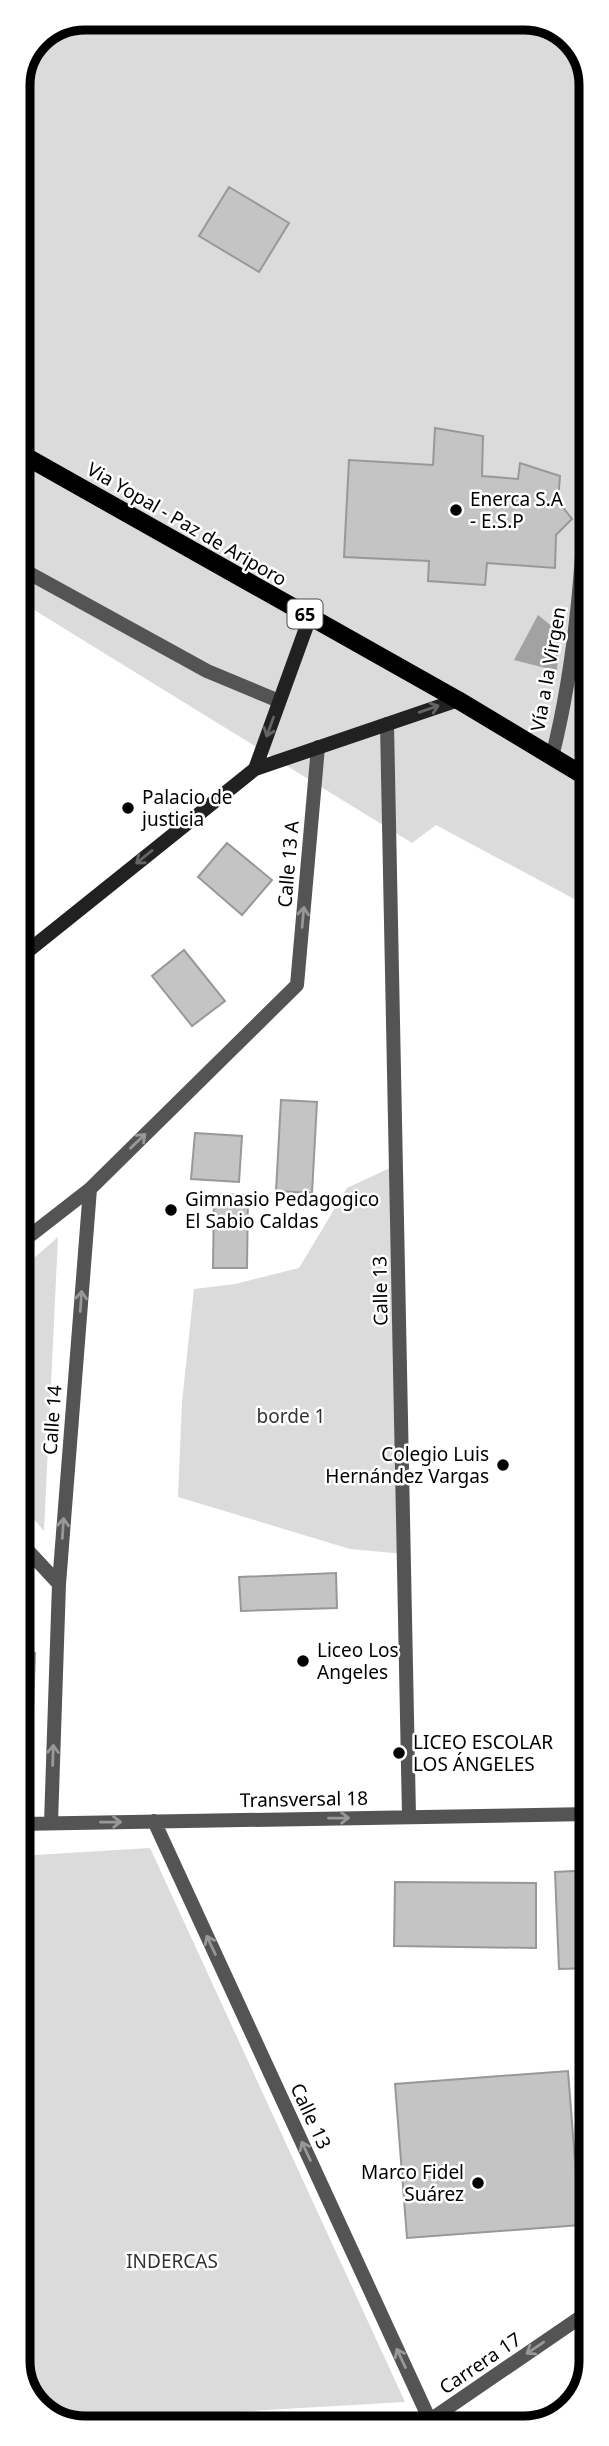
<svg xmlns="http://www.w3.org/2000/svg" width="609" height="2446" viewBox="0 0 609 2446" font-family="'Noto Sans',sans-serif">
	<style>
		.green { fill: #dbdbdb }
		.water { fill: #a2a2a2 }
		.building { fill: #c4c4c4; stroke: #989898; stroke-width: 2 }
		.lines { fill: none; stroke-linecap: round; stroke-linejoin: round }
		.primary-casing { stroke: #dbdbdb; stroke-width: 20 }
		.lane { stroke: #545454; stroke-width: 14 }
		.street { stroke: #545454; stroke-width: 14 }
		.secondary { stroke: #212121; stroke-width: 14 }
		.primary { stroke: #000; stroke-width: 18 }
		.oneway { stroke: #646464 }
		.oneway2 { stroke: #989898 }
		.poi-dot { fill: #000; stroke: #fff; stroke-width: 2.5 }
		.labels { text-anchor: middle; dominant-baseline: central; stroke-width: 5; stroke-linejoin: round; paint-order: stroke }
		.shield { fill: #fff; stroke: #4c4c4c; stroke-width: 2 }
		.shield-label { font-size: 18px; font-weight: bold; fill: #000 }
		.poi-label { font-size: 19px; fill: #000; stroke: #fff; text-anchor: start }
		.street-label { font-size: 19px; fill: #000; stroke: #fff }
		.park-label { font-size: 19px; fill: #323232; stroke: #fff }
		.rim { fill: none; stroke: #000; stroke-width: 9 }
	</style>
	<rect width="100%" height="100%" fill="#fff"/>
	<path class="green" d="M 85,18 L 533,18 L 572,37 L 590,72 L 591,908 L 436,825 L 412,843 L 18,600 L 18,84 L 37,37 Z
		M 392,1167 L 405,1554 L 350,1549 L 178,1497 L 182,1402 L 194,1289 L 235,1284 L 299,1268 L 347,1188 Z
		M 58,1237 L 44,1531 L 18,1501 L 18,1272 Z
		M 150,1848 L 405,2402 L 64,2422 L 37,2409 L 19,2374 L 18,1856 Z"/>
	<path class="water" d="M 538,615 L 559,632 L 557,671 L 514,660 Z"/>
	<path class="building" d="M 229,187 L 289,223 L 259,272 L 199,236 Z
		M 435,428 L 483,436 L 482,476 L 518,479 L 520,463 L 560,476 L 558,501 L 572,519 L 556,535 L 555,568 L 487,563 L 485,585 L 428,581 L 429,561 L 344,557 L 349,460 L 433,465 Z
		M 227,843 L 272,880 L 242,915 L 198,877 Z
		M 184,950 L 225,1001 L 192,1026 L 152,976 Z
		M 18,1045 L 29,1058 L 18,1068 Z
		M 281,1100 L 317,1102 L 312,1193 L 276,1191 Z
		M 195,1133 L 242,1136 L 239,1182 L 191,1179 Z
		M 214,1194 L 248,1195 L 247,1268 L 213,1268 Z
		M 336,1573 L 337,1608 L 241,1611 L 239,1577 Z
		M 18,1652 L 35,1653 L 33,1710 L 18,1709 Z
		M 591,1870 L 591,1968 L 559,1969 L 555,1872 Z
		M 395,1882 L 536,1883 L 536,1948 L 394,1946 Z
		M 568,2071 L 580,2225 L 407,2238 L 395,2084 Z"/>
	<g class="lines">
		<g class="primary-casing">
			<path id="primary" d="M 18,452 L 458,700 L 591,780"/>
		</g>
		<path class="lane" d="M 18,567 L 207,671 L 279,701"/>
		<path class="street" d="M 387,724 L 409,1816
			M 552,757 C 580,647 584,533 590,420
			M 18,1245 L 90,1189 L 297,985 L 318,747
			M 18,1540 L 59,1584
			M 154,1821 L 433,2427
			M 51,1823 L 59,1584 L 90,1189
			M 18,1824 L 591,1814
			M 297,2428 L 430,2420 L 591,2310"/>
		<path class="secondary" d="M 255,769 L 310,617
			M 18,959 L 255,769 L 458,700"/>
		<use href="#primary" class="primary"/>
	</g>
	<defs><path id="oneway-shaft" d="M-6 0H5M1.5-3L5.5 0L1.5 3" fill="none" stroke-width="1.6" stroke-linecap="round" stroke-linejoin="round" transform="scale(1.75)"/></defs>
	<g class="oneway">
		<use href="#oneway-shaft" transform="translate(429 709) rotate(-19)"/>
		<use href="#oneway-shaft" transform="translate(270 727) rotate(110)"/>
		<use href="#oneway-shaft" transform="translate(144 857) rotate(141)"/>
	</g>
	<g class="oneway2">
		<use href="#oneway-shaft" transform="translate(303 917) rotate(-85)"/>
		<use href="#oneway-shaft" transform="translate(138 1141) rotate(-44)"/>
		<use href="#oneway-shaft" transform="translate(81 1301) rotate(-86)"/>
		<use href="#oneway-shaft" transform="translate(63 1528) rotate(-86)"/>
		<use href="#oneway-shaft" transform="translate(53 1755) rotate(-88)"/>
		<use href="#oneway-shaft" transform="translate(339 1818) rotate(-1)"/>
		<use href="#oneway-shaft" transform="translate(111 1822) rotate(-1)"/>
		<use href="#oneway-shaft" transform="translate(211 1945) rotate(-115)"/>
		<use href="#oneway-shaft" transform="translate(306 2151) rotate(-115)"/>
		<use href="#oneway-shaft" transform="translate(535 2348) rotate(146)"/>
		<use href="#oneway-shaft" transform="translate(401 2358) rotate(-115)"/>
	</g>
	<g class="poi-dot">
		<circle cx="456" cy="510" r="7"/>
		<circle cx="128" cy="808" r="7"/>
		<circle cx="171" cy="1210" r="7"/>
		<circle cx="503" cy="1465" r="7"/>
		<circle cx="303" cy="1661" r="7"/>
		<circle cx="399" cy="1753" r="7"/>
		<circle cx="478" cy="2183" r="7"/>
	</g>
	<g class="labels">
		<rect class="shield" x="287.5" y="599.5" width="35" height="29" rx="5"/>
		<g class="shield-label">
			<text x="305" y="614">65</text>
		</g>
		<g class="poi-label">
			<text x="470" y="499">Enerca S.A<tspan x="470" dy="22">- E.S.P</tspan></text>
			<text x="142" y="797">Palacio de<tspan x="142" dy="22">justicia</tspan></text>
			<text x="185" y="1199">Gimnasio Pedagogico<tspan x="185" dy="22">El Sabio Caldas</tspan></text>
			<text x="489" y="1454" text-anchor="end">Colegio Luis<tspan x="489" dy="22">Hernández Vargas</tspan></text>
			<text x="317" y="1650">Liceo Los<tspan x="317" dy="22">Angeles</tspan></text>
			<text x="413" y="1742">LICEO ESCOLAR<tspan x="413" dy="22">LOS ÁNGELES</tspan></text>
			<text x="464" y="2172" text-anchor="end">Marco Fidel<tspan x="464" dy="22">Suárez</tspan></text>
		</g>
		<g class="street-label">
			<text transform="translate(187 524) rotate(30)">Via Yopal - Paz de Ariporo</text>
			<text transform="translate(548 669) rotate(-80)">Vía a la Virgen</text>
			<text transform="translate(288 864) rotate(-85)">Calle 13 A</text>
			<text transform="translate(380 1291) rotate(-91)">Calle 13</text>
			<text transform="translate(52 1420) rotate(-86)">Calle 14</text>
			<text transform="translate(304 1799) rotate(-1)">Transversal 18</text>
			<text transform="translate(311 2116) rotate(65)">Calle 13</text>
			<text transform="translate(480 2363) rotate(-34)">Carrera 17</text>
		</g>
		<g class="park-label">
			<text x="291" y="1416">borde 1</text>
			<text x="172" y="2261">INDERCAS</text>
		</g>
	</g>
	<path d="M0 0H609V2446H0ZM85 30H524A55 55 0 0 1 579 85V2361A55 55 0 0 1 524 2416H85A55 55 0 0 1 30 2361V85A55 55 0 0 1 85 30Z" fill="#fff" fill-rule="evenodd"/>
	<path class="rim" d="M85 30H524A55 55 0 0 1 579 85V2361A55 55 0 0 1 524 2416H85A55 55 0 0 1 30 2361V85A55 55 0 0 1 85 30Z"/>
</svg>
